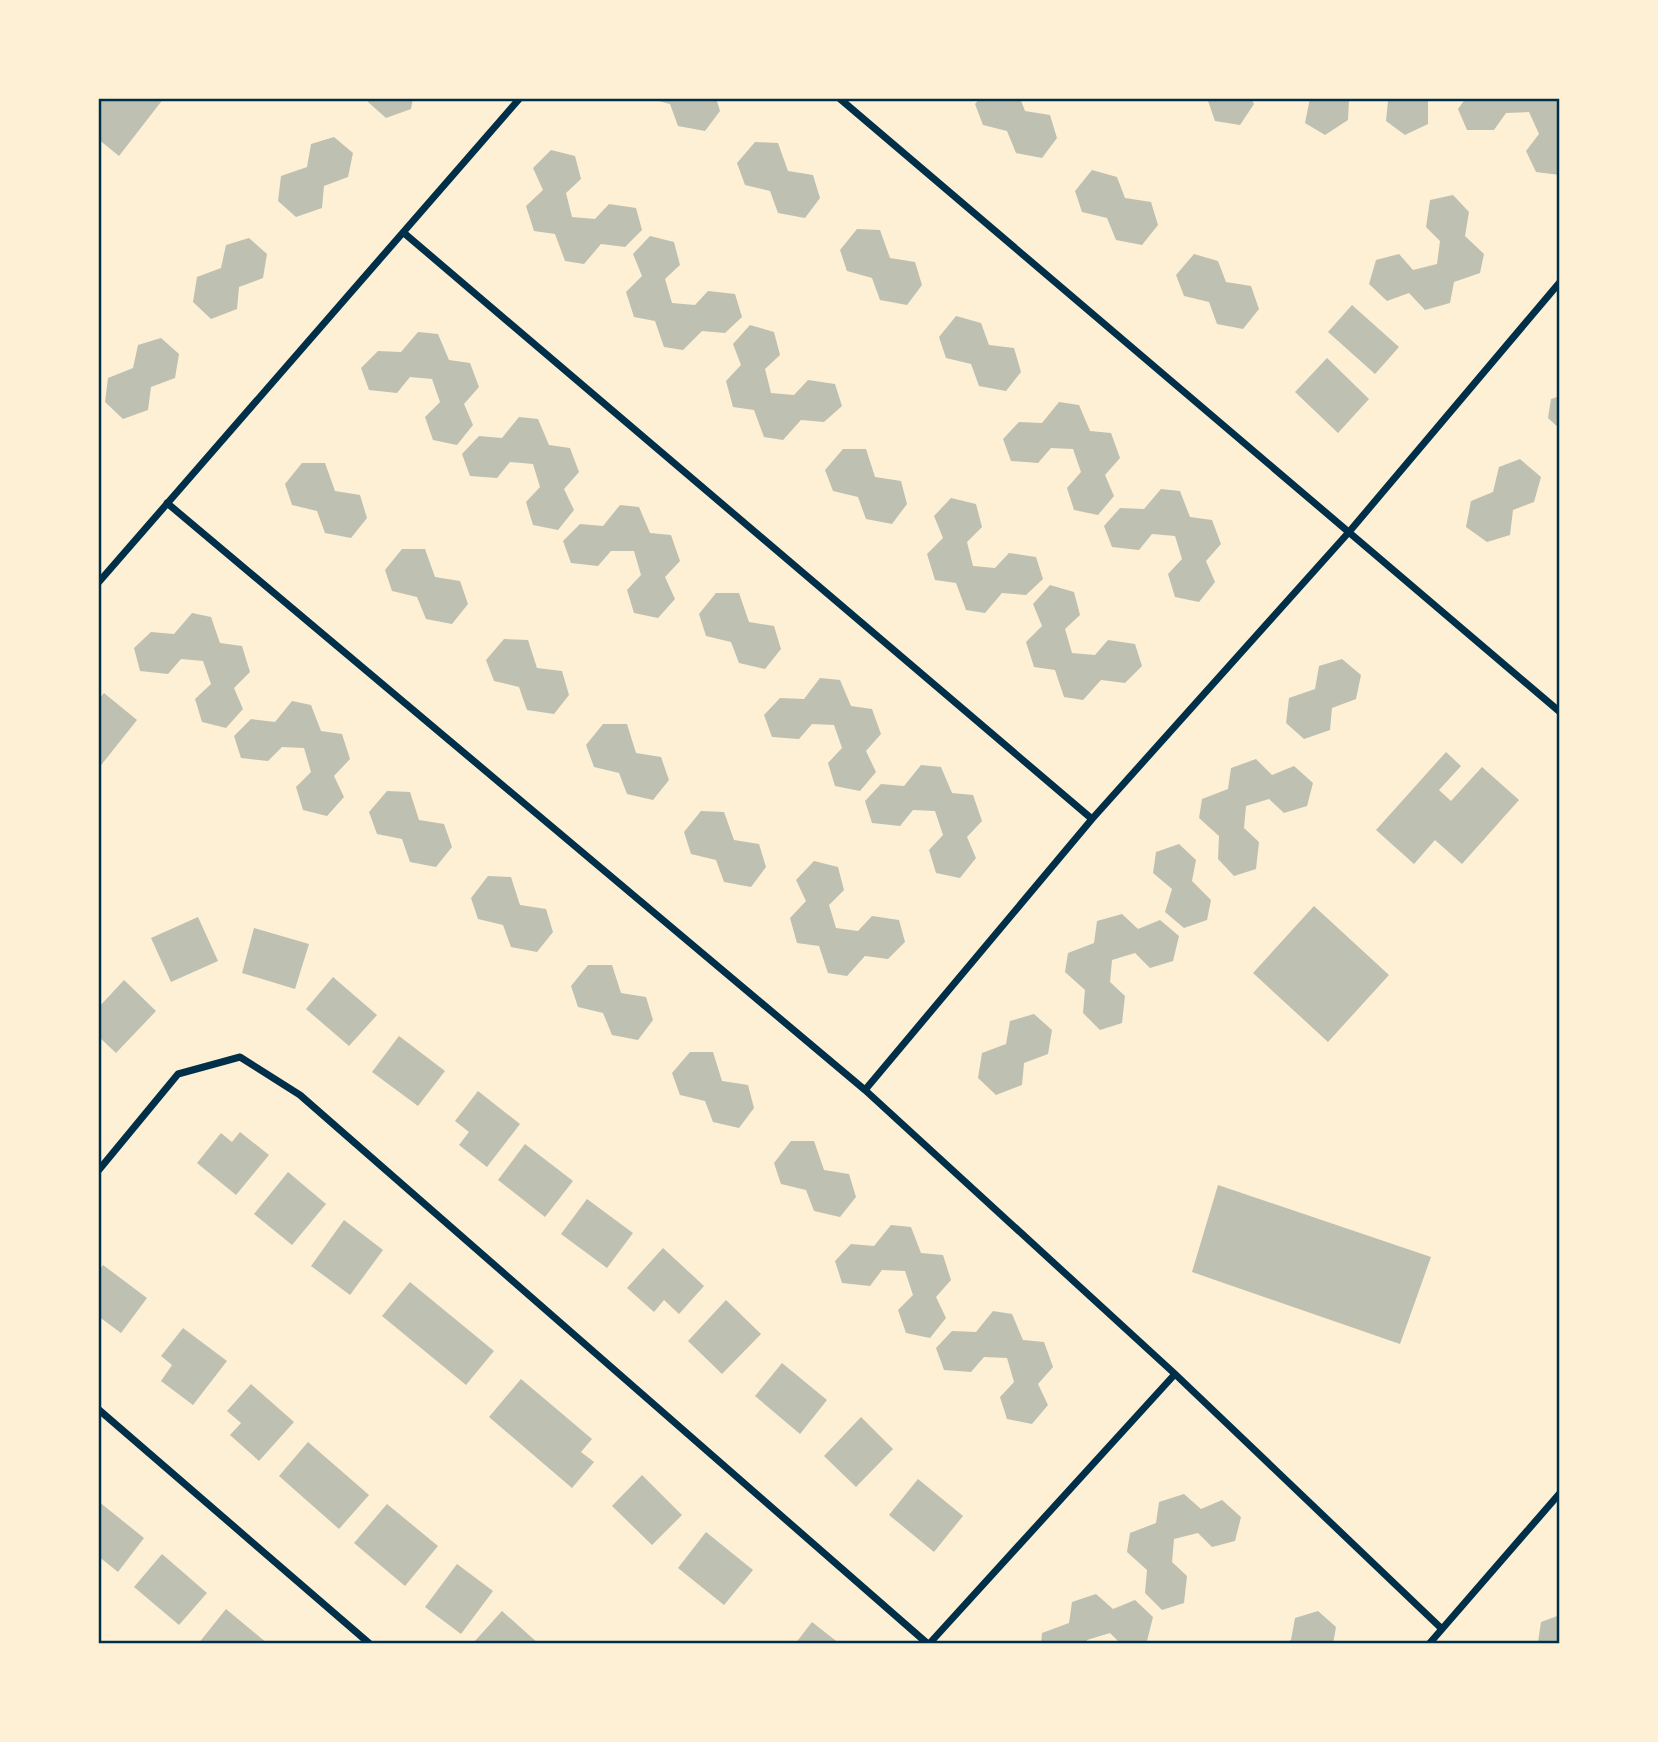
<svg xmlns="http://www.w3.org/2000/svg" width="1658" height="1742" viewBox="0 0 1658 1742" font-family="Merriweather,serif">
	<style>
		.building { fill: #bec0b2 }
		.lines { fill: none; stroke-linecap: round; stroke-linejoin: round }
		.minor { stroke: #003049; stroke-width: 7 }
		.neatline { fill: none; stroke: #003049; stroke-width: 2.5 }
	</style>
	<rect width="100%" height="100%" fill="#fdf0d5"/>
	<path class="building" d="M 98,98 L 164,98 L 119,156 L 98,139 Z
		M 368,98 L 413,98 L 411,109 L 386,118 L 368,102 Z
		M 648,98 L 716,98 L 720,111 L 705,131 L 678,126 L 670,104 Z
		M 980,98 L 1020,98 L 1025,111 L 1050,115 L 1057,138 L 1042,158 L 1016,153 L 1007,131 L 983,125 L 975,104 Z
		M 1207,98 L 1251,98 L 1254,104 L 1240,125 L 1215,121 Z
		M 1310,98 L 1352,98 L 1349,100 L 1348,120 L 1325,135 L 1305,123 Z
		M 1384,98 L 1428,99 L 1428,124 L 1405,135 L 1386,121 L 1388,101 Z
		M 1466,98 L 1560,98 L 1560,175 L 1536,172 L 1526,151 L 1539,134 L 1529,112 L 1506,113 L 1494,130 L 1467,130 L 1458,109 Z
		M 334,137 L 353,153 L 348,177 L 324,186 L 322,208 L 296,217 L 278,201 L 281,176 L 307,167 L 311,144 Z
		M 755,142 L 778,143 L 788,171 L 813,175 L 820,198 L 805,218 L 778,213 L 770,191 L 745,185 L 737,163 Z
		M 551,150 L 575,156 L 581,179 L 566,193 L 572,217 L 595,219 L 609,204 L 636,208 L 642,230 L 625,247 L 601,244 L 584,264 L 565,261 L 555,234 L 534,231 L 526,206 L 543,190 L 533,168 Z
		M 1092,170 L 1117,177 L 1125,198 L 1151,202 L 1158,225 L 1142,245 L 1116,240 L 1107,218 L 1082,212 L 1075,191 Z
		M 1453,195 L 1469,212 L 1465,236 L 1484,254 L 1480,273 L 1454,282 L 1450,303 L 1425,310 L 1409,293 L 1387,301 L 1369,284 L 1376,260 L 1399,254 L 1413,270 L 1437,264 L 1440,241 L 1426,227 L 1430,200 Z
		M 857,229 L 880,230 L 890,258 L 915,262 L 922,285 L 907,305 L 880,300 L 872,278 L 847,271 L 840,250 Z
		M 650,236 L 674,242 L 680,265 L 665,279 L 672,303 L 695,305 L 708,291 L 735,294 L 742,317 L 725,333 L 702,331 L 683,350 L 664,347 L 655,321 L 634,317 L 626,292 L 642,276 L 633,254 Z
		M 249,238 L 267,254 L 263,278 L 239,287 L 237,309 L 211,319 L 193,302 L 197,277 L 221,268 L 226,245 Z
		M 1194,254 L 1218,261 L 1226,282 L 1251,286 L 1259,309 L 1243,329 L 1217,324 L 1209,302 L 1184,296 L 1176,275 Z
		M 1352,305 L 1399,347 L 1375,374 L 1328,332 Z
		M 956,316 L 981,323 L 989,345 L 1014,348 L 1021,372 L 1006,391 L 979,386 L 971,364 L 946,358 L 939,337 Z
		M 750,325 L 774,332 L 780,355 L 765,369 L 771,393 L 794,395 L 808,380 L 835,384 L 842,406 L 824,422 L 801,420 L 783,440 L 764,437 L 754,410 L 733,407 L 726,381 L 741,365 L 733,344 Z
		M 418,332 L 438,334 L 449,360 L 470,363 L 479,387 L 464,404 L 473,425 L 457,445 L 433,440 L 425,417 L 440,402 L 432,379 L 410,377 L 397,393 L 369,390 L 361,368 L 378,351 L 401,352 Z
		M 161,338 L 179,354 L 175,378 L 151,387 L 148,410 L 123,419 L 105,402 L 108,378 L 133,368 L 138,345 Z
		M 1327,358 L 1369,399 L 1338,433 L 1295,392 Z
		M 1560,396 L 1560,429 L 1548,418 L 1551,399 Z
		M 1059,402 L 1079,405 L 1090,431 L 1111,433 L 1120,458 L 1105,475 L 1114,496 L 1098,515 L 1074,510 L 1067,488 L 1081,472 L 1073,449 L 1051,448 L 1038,463 L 1011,461 L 1003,439 L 1019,422 L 1042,423 Z
		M 519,417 L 538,419 L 549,445 L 570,448 L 579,472 L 564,489 L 574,510 L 558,530 L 533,525 L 526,502 L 540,487 L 533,464 L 510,462 L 497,478 L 470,476 L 462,454 L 479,436 L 502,438 Z
		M 843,449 L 866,449 L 875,477 L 901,481 L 907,504 L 892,524 L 866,519 L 858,497 L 833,491 L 825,470 Z
		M 1520,459 L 1541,477 L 1534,502 L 1513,510 L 1510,535 L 1487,542 L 1466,527 L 1471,501 L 1493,492 L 1499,467 Z
		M 302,463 L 325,463 L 335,491 L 360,495 L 367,518 L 351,538 L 325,533 L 317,511 L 292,505 L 285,484 Z
		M 1161,489 L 1180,491 L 1190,517 L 1212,520 L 1221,544 L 1206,561 L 1215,582 L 1199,602 L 1175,597 L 1168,574 L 1182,559 L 1175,536 L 1152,534 L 1139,550 L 1112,547 L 1104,526 L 1120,508 L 1144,509 Z
		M 951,498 L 976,504 L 982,527 L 967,542 L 973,566 L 995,568 L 1009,553 L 1036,557 L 1043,579 L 1026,595 L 1002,593 L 985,613 L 966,610 L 956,583 L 935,580 L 927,554 L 943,538 L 934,516 Z
		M 620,505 L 639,507 L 650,533 L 671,535 L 680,561 L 665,577 L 675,599 L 658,618 L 634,613 L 627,590 L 641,575 L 634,551 L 611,551 L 598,566 L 571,563 L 563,541 L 580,524 L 603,526 Z
		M 402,549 L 425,549 L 435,577 L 460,581 L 468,604 L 452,624 L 426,619 L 417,597 L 392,591 L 385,570 Z
		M 1050,585 L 1074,592 L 1080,615 L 1065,629 L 1072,653 L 1095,655 L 1108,640 L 1135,644 L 1142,666 L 1125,683 L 1101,680 L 1083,700 L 1064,697 L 1055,670 L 1034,667 L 1026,642 L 1042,626 L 1033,604 Z
		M 716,593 L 739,593 L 749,622 L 774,626 L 781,649 L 765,669 L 739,663 L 731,642 L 706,636 L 699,614 Z
		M 192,613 L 211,617 L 220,643 L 242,646 L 250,672 L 234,688 L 243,709 L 226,728 L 202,722 L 195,699 L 211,684 L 203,661 L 181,659 L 168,674 L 140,671 L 134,648 L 151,632 L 174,634 Z
		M 504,639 L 528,640 L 537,668 L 562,671 L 569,695 L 554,714 L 527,710 L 519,687 L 494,681 L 486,660 Z
		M 1342,659 L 1361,675 L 1356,699 L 1332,708 L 1330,730 L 1304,739 L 1286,723 L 1289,698 L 1315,689 L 1319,666 Z
		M 820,678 L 840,680 L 851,706 L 872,709 L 881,734 L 866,751 L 876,772 L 860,791 L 835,786 L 828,763 L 842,748 L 834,725 L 812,724 L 799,739 L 772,737 L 764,715 L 780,698 L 804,699 Z
		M 104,693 L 137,720 L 98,769 L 98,700 Z
		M 292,701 L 311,705 L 321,731 L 342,734 L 350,759 L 334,776 L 344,797 L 327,816 L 303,810 L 296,787 L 311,772 L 304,748 L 282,747 L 268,761 L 241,758 L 234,736 L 251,719 L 275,722 Z
		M 603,724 L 627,724 L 636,753 L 661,757 L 669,780 L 653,800 L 627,794 L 619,773 L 594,767 L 586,745 Z
		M 1446,752 L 1461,766 L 1439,790 L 1451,801 L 1482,767 L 1519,800 L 1462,864 L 1435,840 L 1414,864 L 1376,830 Z
		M 1256,759 L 1272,775 L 1294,766 L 1313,783 L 1307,806 L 1284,813 L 1269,799 L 1246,806 L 1244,828 L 1259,842 L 1256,869 L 1234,876 L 1218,859 L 1219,836 L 1199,818 L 1202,799 L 1228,789 L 1231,768 Z
		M 921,765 L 941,767 L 952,793 L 973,795 L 982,821 L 967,837 L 976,858 L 960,878 L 936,873 L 929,850 L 943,835 L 935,811 L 913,810 L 900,826 L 872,823 L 865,801 L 881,784 L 904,786 Z
		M 387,791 L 410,792 L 419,820 L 444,824 L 452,847 L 436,867 L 410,862 L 402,839 L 377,834 L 369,812 Z
		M 701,811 L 724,812 L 734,840 L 759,844 L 766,867 L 751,887 L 724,882 L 716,860 L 691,854 L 684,832 Z
		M 1179,844 L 1196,860 L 1192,881 L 1211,900 L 1207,920 L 1184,928 L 1165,912 L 1172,889 L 1153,873 L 1156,852 Z
		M 814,861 L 838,867 L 844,890 L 829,905 L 836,928 L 858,931 L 872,916 L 899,920 L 905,942 L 888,959 L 865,956 L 847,976 L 828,973 L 819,946 L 797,943 L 790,918 L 806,901 L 796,880 Z
		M 488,876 L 511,877 L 520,905 L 546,909 L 553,932 L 537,952 L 511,947 L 503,925 L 478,919 L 471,898 Z
		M 1314,906 L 1389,975 L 1328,1042 L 1253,973 Z
		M 1122,914 L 1138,929 L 1160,920 L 1179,936 L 1173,961 L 1150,968 L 1135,953 L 1112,960 L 1110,982 L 1125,996 L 1122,1023 L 1100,1030 L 1083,1013 L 1085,990 L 1065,972 L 1068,953 L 1094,943 L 1097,921 Z
		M 198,917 L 218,961 L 171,982 L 151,938 Z
		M 254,928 L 309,944 L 295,989 L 242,973 Z
		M 588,965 L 612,965 L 621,993 L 646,997 L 653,1020 L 638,1040 L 612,1035 L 603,1013 L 578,1007 L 571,986 Z
		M 333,977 L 377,1015 L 349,1046 L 306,1009 Z
		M 124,980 L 156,1011 L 116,1053 L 98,1036 L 98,1008 Z
		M 1034,1014 L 1052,1030 L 1048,1054 L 1024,1063 L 1022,1085 L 996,1095 L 978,1078 L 982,1053 L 1006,1044 L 1010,1021 Z
		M 399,1036 L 445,1071 L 418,1106 L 372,1072 Z
		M 690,1052 L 713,1052 L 722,1081 L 748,1085 L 754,1108 L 739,1128 L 713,1122 L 705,1101 L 680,1095 L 672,1073 Z
		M 478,1091 L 520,1124 L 487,1167 L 459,1145 L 469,1132 L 455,1121 Z
		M 240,1132 L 269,1155 L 236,1195 L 197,1163 L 221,1133 L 232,1142 Z
		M 791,1141 L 814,1141 L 824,1170 L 849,1174 L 856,1197 L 840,1217 L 814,1211 L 806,1190 L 781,1184 L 774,1163 Z
		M 525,1144 L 573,1181 L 545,1217 L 498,1180 Z
		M 288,1172 L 326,1204 L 292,1245 L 254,1214 Z
		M 1218,1185 L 1431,1257 L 1400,1344 L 1192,1272 Z
		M 587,1199 L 633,1233 L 607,1268 L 561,1234 Z
		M 344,1220 L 383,1250 L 350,1295 L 311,1266 Z
		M 891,1225 L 911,1227 L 921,1253 L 943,1255 L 951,1280 L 936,1297 L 946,1318 L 930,1338 L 906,1333 L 898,1310 L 913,1295 L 905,1271 L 882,1270 L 870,1286 L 842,1283 L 835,1261 L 851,1244 L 874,1246 Z
		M 663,1248 L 704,1286 L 679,1314 L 664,1300 L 654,1312 L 627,1288 Z
		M 103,1265 L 147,1298 L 121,1333 L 98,1316 L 98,1272 Z
		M 410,1282 L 494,1351 L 466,1385 L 382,1316 Z
		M 726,1300 L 761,1334 L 722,1374 L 688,1341 Z
		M 993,1311 L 1012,1314 L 1023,1340 L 1044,1342 L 1053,1367 L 1038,1384 L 1048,1405 L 1032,1424 L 1007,1419 L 1000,1397 L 1014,1382 L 1007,1358 L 984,1357 L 971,1372 L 944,1370 L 936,1348 L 952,1331 L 976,1332 Z
		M 183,1328 L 227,1361 L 193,1405 L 161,1381 L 172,1365 L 161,1356 Z
		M 782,1363 L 827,1400 L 800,1434 L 755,1396 Z
		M 521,1379 L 592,1439 L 581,1452 L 594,1462 L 572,1488 L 489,1417 Z
		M 251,1384 L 294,1422 L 259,1461 L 230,1435 L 241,1423 L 227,1411 Z
		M 861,1417 L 893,1449 L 856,1487 L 824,1456 Z
		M 308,1442 L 369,1495 L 339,1529 L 279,1476 Z
		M 642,1475 L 682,1515 L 652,1545 L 612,1506 Z
		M 918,1479 L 963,1516 L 934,1552 L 889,1515 Z
		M 1184,1494 L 1201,1509 L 1222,1500 L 1241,1517 L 1235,1541 L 1212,1547 L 1198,1533 L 1174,1539 L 1172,1562 L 1187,1576 L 1184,1603 L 1162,1610 L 1145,1593 L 1147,1570 L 1127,1552 L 1130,1533 L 1156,1523 L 1159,1502 Z
		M 98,1501 L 144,1538 L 118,1572 L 98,1556 Z
		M 387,1504 L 438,1546 L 405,1586 L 354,1543 Z
		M 706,1532 L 753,1570 L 724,1605 L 678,1568 Z
		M 162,1554 L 207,1593 L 179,1625 L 134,1587 Z
		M 457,1564 L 493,1591 L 461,1634 L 425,1607 Z
		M 1096,1594 L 1113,1609 L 1135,1600 L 1153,1617 L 1147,1641 L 1137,1644 L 1121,1644 L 1110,1633 L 1087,1640 L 1086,1644 L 1041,1644 L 1042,1633 L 1069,1623 L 1072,1602 Z
		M 226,1609 L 268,1644 L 198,1644 Z
		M 502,1611 L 539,1644 L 476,1644 L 474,1642 Z
		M 1318,1611 L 1336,1627 L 1333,1644 L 1282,1644 L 1291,1640 L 1295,1618 Z
		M 1560,1615 L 1560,1644 L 1541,1644 L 1538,1642 L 1541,1622 Z
		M 812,1622 L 840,1644 L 795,1644 Z"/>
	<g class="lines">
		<path class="minor" d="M 839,98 L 1560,712
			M 404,233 L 1092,819
			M 167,503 L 865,1090 L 1175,1374 L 1442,1629
			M 98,583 L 520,98
			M 865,1090 L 1092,819 L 1349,532 L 1560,282
			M 98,1171 L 178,1074 L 240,1057 L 300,1095 L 928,1644
			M 98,1409 L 370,1644
			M 929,1644 L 1175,1374
			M 1429,1644 L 1560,1493"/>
	</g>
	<rect width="1658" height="1742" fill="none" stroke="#fdf0d5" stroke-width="200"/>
	<rect x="100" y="100" width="1458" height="1542" class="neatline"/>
</svg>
